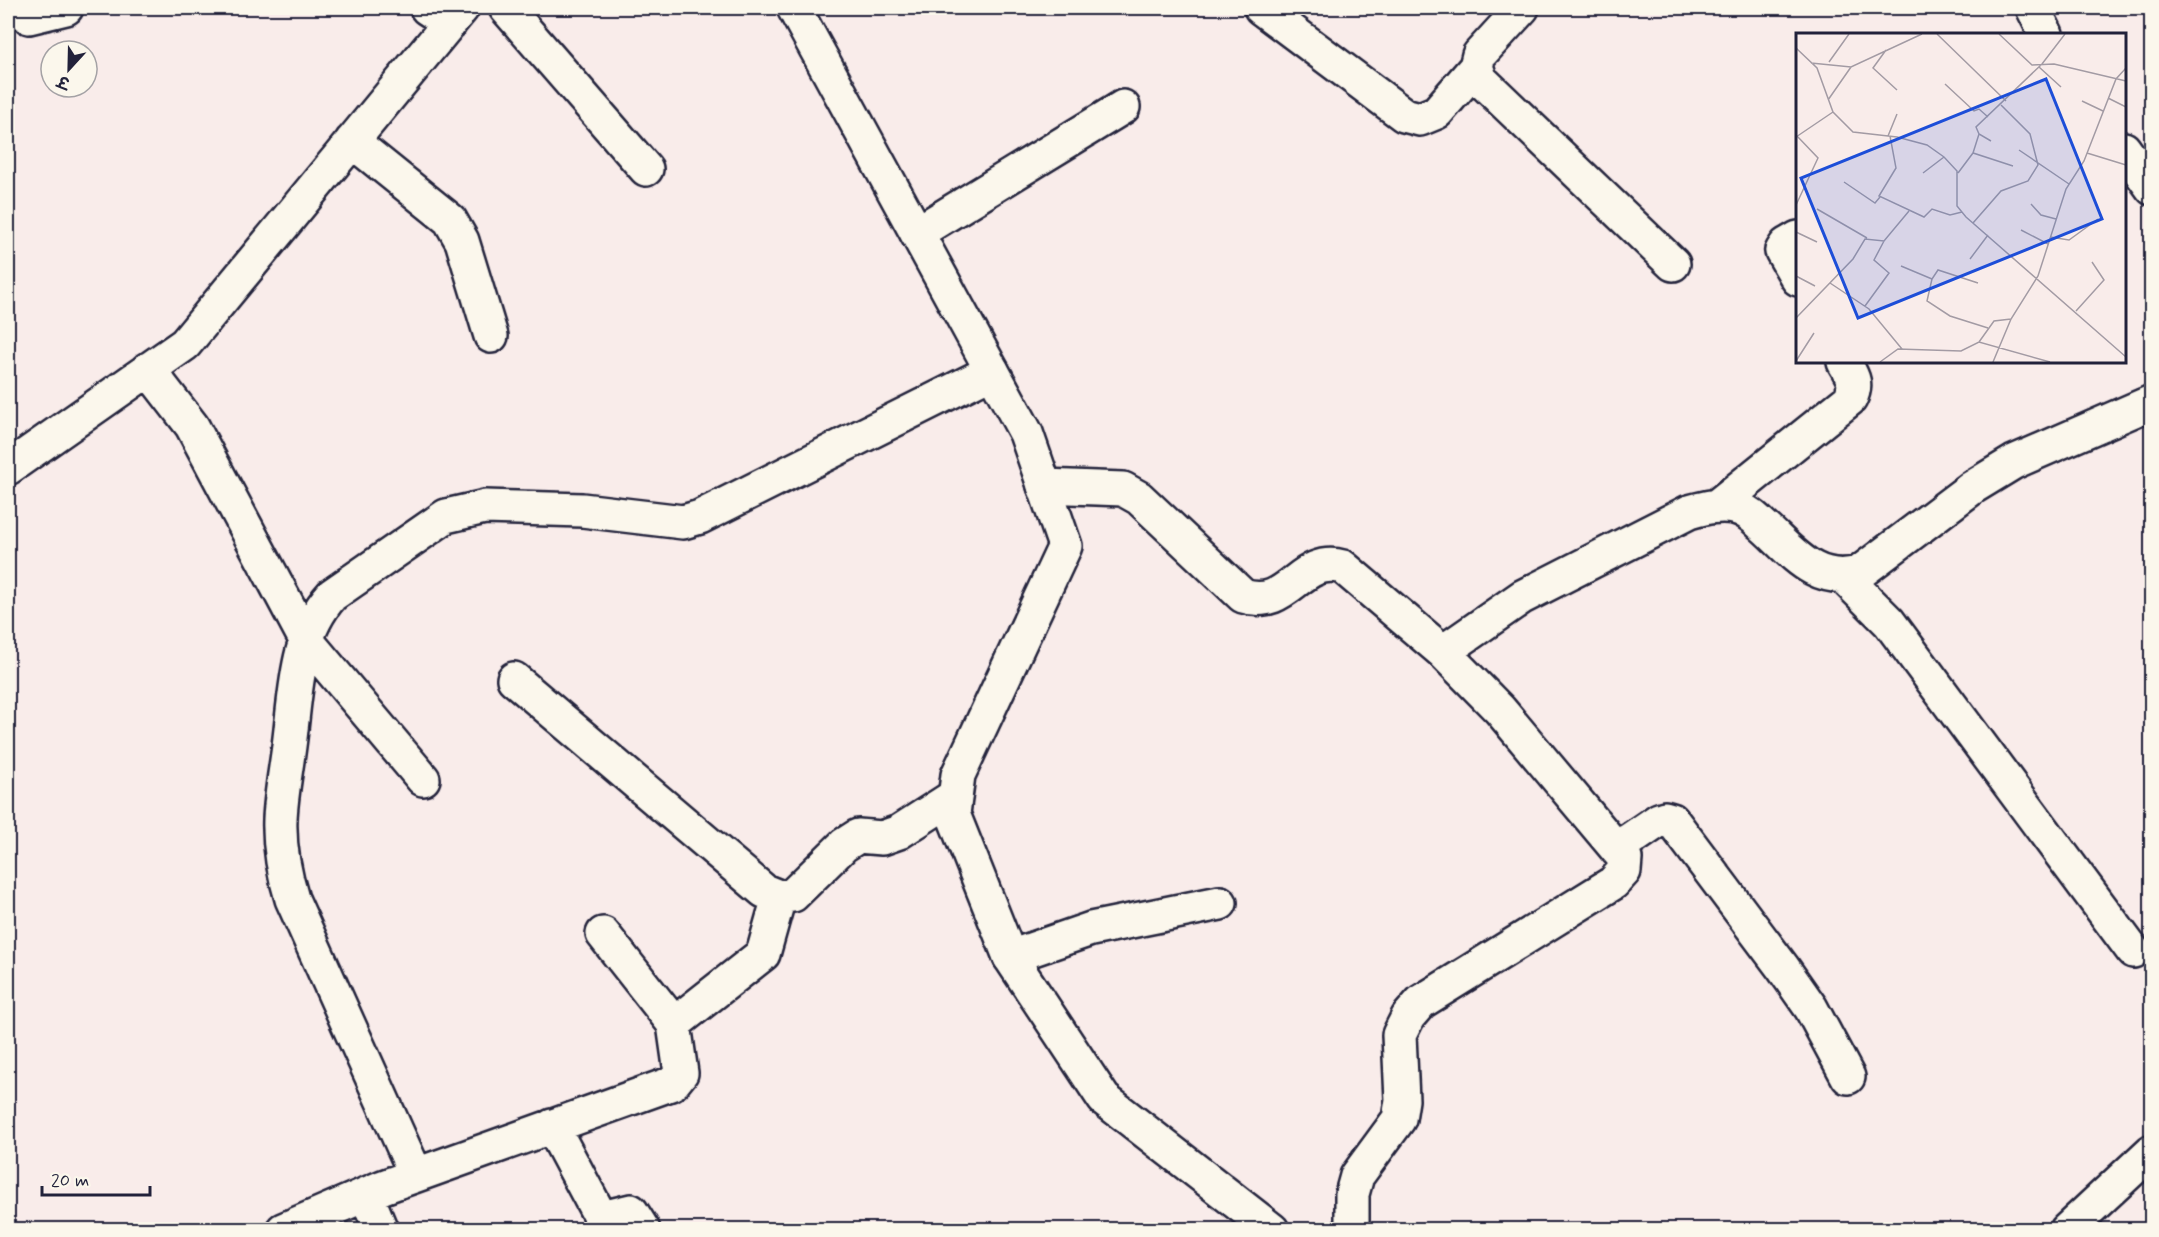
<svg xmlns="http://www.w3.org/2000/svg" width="2159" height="1237" viewBox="0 0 2159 1237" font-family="Mynerve,'Playpen Sans Deva',sans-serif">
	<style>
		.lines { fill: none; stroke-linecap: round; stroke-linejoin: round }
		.street-casing { stroke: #22223b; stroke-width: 38 }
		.secondary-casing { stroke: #22223b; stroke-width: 38 }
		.street { stroke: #fbf7ec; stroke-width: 33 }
		.secondary { stroke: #fbf7ec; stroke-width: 33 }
		.inset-road { fill: none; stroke: #a39ba4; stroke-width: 1.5 }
		.view { fill: #1d4ed8; fill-opacity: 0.15; stroke: #1d4ed8; stroke-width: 3 }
		.inset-edge { fill: none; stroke: #22223b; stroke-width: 3 }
	</style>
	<rect width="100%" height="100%" fill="#f9ecea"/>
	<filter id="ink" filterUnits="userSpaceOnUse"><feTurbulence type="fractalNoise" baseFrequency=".0167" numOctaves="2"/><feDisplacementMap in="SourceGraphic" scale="12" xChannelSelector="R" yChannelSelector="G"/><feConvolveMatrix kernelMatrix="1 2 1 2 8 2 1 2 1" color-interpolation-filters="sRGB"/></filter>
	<g filter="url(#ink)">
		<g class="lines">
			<g class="street-casing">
				<path id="street" d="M 427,8 L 450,23
					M 506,8 L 646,169
					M 1261,8 L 1404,115 L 1420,119 L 1437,112 L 1476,67
					M 1522,8 L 1479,55 L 1476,67 L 1481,80 L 1673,264
					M 2033,8 L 2046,34
					M 29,17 L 66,8
					M 352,141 L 450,220 L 462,241 L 491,336
					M 2124,149 L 2152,188
					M 917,233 L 1123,107
					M 1798,238 L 1786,245 L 1782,251 L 1798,279
					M 148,369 L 192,426 L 306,640 L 423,779
					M 8,468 L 185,344 L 462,8
					M 1044,486 L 1123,489 L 1139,498 L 1243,596 C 1290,611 1298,555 1343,567 L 1443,652 L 1500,710 L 1625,859 L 1624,871 L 1613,883 L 1421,1002 L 1408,1017 L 1399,1035 L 1402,1100 L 1399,1119 L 1357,1176 L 1352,1194 L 1352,1230
					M 1718,505 L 1850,399 C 1858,383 1852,376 1844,362
					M 1844,577 L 1889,622 L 2133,951
					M 1443,652 L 1522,597 L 1689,512 C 1704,508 1718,504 1734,507 C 1745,509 1754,517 1761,524 C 1792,551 1814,585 1859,573 L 1973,487 L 2014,462 L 2152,402
					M 514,679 L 764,891 L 779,897 L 793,895 L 844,845 L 858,836 L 882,838 L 899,832 L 955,796
					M 1618,848 L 1659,820 L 1665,818 L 1672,820 L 1783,968 L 1811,1008 L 1848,1077
					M 1010,957 L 1091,929 L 1220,903
					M 674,1024 L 763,954 L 779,897
					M 552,1126 L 600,1216 L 606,1217 L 631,1211 L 643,1230
					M 416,1175 L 292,899 C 284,873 279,847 280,819 C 281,795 286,770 289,746 C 296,695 295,636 332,595 L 446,516 L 485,507 L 582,510 L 683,522 L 700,517 L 992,371
					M 366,1194 L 381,1230
					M 283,1230 L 383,1187 L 673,1083 L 681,1073 L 674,1024 L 603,934
					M 2067,1230 L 2152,1151"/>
			</g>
			<g class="secondary-casing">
				<path id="secondary" d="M 794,8 L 1026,433 L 1065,546 L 958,775 L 953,814 L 1010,957 L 1104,1099 L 1272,1230"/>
			</g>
			<use href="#street" class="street"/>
			<use href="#secondary" class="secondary"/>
		</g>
	</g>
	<g transform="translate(1796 33)">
		<rect width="330" height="330" fill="#f9ecea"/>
		<path class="inset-road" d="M 141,1 L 210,68M 203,1 L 236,32 L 258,31 L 330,48M 0,15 L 21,35 L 37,79 L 57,99 L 101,104 L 131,112 L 148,124 L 161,138 L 161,173 L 170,184 L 330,324M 90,17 L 77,35 L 101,57M 33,29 L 53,1M 15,30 L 55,34 L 126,1M 243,34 L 265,54M 149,51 L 178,78 L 183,76 L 192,84M 312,65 L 330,74M 32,67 L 55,34M 286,68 L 307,78M 92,103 L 101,81M 94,103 L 100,135 L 83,163 L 128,184 L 136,176 L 154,182 L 166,179M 0,104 L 37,79M 195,108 L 183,101 L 180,94 L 246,31 L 269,1M 223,117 L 273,151M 177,120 L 183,101M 291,120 L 330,132M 127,140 L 148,124M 162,140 L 177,120 L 217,133M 48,149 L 79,170 L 84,164M 235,171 L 245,182 L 260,186M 0,172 L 22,125 L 1,103M 21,176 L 71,205M 177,190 L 205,158 L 232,148 L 242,132 L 234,101 L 205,72M 225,197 L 252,211M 0,199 L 21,209M 254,204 L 273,207 L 302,186M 174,226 L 192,202M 105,233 L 136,246 L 131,268 L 154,283 L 192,295M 0,243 L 19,253M 136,246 L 142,237 L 182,250M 34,250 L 73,276 L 106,316M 69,273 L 93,240 L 78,227 L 88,208M 280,278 L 308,247 L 296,229M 0,285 L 57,226 L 69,206 L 88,208 L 113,178M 183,309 L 198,288 L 215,286M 0,328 L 18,300M 84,329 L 102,316 L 165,318 L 183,309 L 254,329M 197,329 L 215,286 L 242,243 L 270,156 L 288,128 L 320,46 L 330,35"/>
		<path class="view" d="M 250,46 L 306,186 L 62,285 L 5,145 Z"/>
		<rect width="330" height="330" class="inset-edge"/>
	</g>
	<rect width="2159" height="1237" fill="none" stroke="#fbf7ec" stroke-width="30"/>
	<rect x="15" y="15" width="2129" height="1207" fill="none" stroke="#22223b" stroke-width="2" filter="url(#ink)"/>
	<g transform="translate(69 69) rotate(202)"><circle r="28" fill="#fbf7ec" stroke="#a4a2a5" stroke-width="1.5"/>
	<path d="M0-4.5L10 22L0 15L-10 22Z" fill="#22223b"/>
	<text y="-9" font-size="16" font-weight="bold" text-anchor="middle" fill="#22223b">उ</text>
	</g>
	<path d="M42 1186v9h108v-9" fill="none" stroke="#22223b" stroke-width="3"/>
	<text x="51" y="1186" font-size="18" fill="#22223b" stroke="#fbf7ec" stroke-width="4.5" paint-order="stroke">20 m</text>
</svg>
